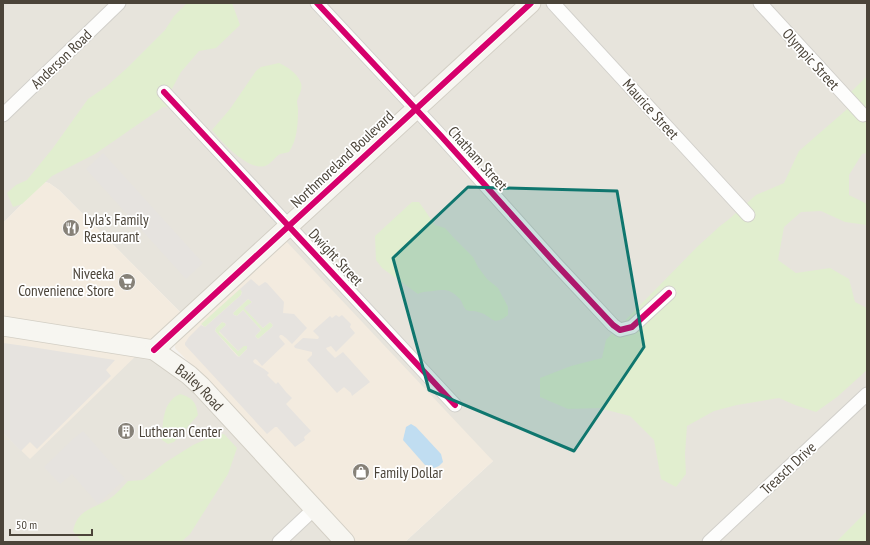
<svg xmlns="http://www.w3.org/2000/svg" width="870" height="545" viewBox="0 0 870 545" font-family="'PT Sans Narrow',sans-serif">
	<style>
		.residential { fill: #e7e4dc }
		.commercial { fill: #f3ebdf }
		.green { fill: #e1eecf }
		.parking { fill: #e6e3df; fill-rule: evenodd }
		.water { fill: #c0ddf1 }
		.lines { fill: none; stroke-linecap: round; stroke-linejoin: round }
		.street-casing { stroke: #d2d0cb; stroke-width: 15 }
		.secondary-casing { stroke: #d3cfc5; stroke-width: 21 }
		.street { stroke: #fdfdfc; stroke-width: 13 }
		.secondary { stroke: #f7f6f1; stroke-width: 19 }
		.cycleway-casing { stroke: #fff; stroke-width: 8 }
		.cycleway { stroke: #d6006c; stroke-width: 6 }
		.marked { fill: #0f766e; fill-opacity: 0.2; stroke: #0f766e; stroke-width: 3; stroke-linejoin: round }
		.labels { text-anchor: middle; dominant-baseline: central; stroke-width: 3.5; stroke-linejoin: round; paint-order: stroke }
		.street-label { font-size: 15px; fill: #4b4439; stroke: #fff }
		.poi-label { font-size: 15px; fill: #4b4439; stroke: #fff; text-anchor: start }
	</style>
	<rect width="100%" height="100%" fill="#f4f2ee"/>
	<path class="residential" d="M 3,3 L 867,3 L 867,542 L 405,542 L 493,461 L 187,319 L 59,190 L 49,183 L 44,182 L 3,223 Z
		M 3,326 L 154,350 L 345,542 L 3,542 Z"/>
	<path class="commercial" d="M 44,182 L 49,183 L 59,190 L 187,319 L 144,348 L 30,459 L 3,433 L 3,223 Z
		M 285,240 L 493,461 L 405,542 L 352,542 L 203,377 L 175,348 L 176,339 Z"/>
	<path class="green" d="M 187,3 L 232,3 L 240,25 L 216,48 L 199,51 L 181,72 L 168,96 L 169,107 L 163,107 L 95,154 L 52,176 L 22,204 L 13,207 L 7,193 L 16,185 L 27,180 L 53,148 L 88,99 L 107,86 L 127,68 L 165,30 L 174,16 Z
		M 279,63 C 287,67 296,72 300,81 C 304,88 299,94 297,101 C 297,104 298,107 298,110 C 298,125 297,140 289,152 C 287,153 283,153 280,154 C 275,157 271,164 265,166 C 248,171 222,142 212,130 L 230,109 L 256,71 L 261,67 Z
		M 867,76 L 867,153 L 862,154 L 849,175 L 849,195 L 867,204 L 867,225 L 845,222 L 821,211 L 801,212 L 784,227 L 778,260 L 796,273 L 830,268 L 849,279 L 855,302 L 867,308 L 867,370 L 837,397 L 816,412 L 795,405 L 779,398 L 737,405 L 714,411 L 687,426 L 685,454 L 686,474 L 676,487 L 661,479 L 654,440 L 630,416 L 599,408 L 568,409 L 540,397 L 540,378 L 571,366 L 602,358 L 606,340 L 697,247 L 720,226 L 728,220 L 756,195 L 784,183 L 799,151 L 853,104 L 847,96 Z
		M 412,202 L 419,202 L 435,225 L 445,228 L 454,238 L 473,257 L 478,267 L 487,279 L 498,288 L 508,307 L 508,315 C 491,328 493,315 478,312 C 474,310 471,312 466,310 C 463,307 463,303 460,299 C 450,289 446,289 433,291 C 427,292 423,291 418,294 L 382,268 L 376,260 L 375,236 Z
		M 240,289 L 242,291 L 241,295 L 205,327 L 201,324 Z
		M 248,299 L 252,302 L 245,308 L 263,328 L 270,322 L 273,325 L 272,327 L 258,339 L 255,336 L 261,330 L 243,310 L 237,316 L 234,315 L 233,313 Z
		M 222,322 L 225,323 L 226,325 L 219,332 L 238,351 L 244,345 L 247,346 L 247,349 L 239,357 L 215,331 L 216,328 Z
		M 180,394 C 193,398 196,402 198,415 L 174,442 L 168,444 L 162,440 C 163,423 162,402 180,394 Z
		M 224,434 L 237,448 L 228,474 L 190,534 L 181,542 L 82,542 L 73,531 C 78,507 96,509 112,497 C 119,492 123,486 128,481 L 143,480 L 166,462 L 193,445 L 211,437 Z
		M 867,511 L 867,542 L 836,542 Z"/>
	<path class="parking" d="M 103,153 L 203,263 L 186,279 L 86,169 Z
		M 251,279 L 259,286 L 265,282 L 267,283 L 284,302 L 283,313 L 294,314 L 307,328 L 292,344 L 286,338 L 282,335 L 280,335 L 279,337 L 285,344 L 262,366 L 257,360 L 255,359 L 253,361 L 254,363 L 264,369 L 269,373 L 267,375 L 276,384 L 278,382 L 286,392 L 292,398 L 286,404 L 311,431 L 304,437 L 305,440 L 295,447 L 277,427 L 275,427 L 267,434 L 185,345 L 185,343 L 189,337 L 201,325 L 205,327 L 241,295 L 242,292 L 240,289 ZM 248,299 L 252,302 L 244,308 L 263,328 L 270,322 L 273,325 L 272,327 L 258,339 L 255,336 L 261,330 L 243,310 L 237,316 L 234,315 L 233,313 ZM 222,322 L 225,323 L 226,325 L 219,331 L 238,351 L 244,346 L 247,346 L 247,349 L 239,357 L 237,356 L 215,331 L 216,328 Z
		M 336,315 L 339,317 L 342,315 L 351,324 L 350,327 L 355,333 L 336,352 L 331,346 L 326,348 L 327,350 L 335,358 L 343,352 L 370,382 L 352,396 L 351,393 L 344,387 L 337,393 L 307,360 L 312,355 L 312,352 L 295,348 L 294,346 L 303,338 L 318,339 L 319,337 L 313,331 L 330,316 L 332,318 Z
		M 3,343 L 25,346 L 115,360 L 106,370 L 111,376 L 37,449 L 30,442 L 21,451 L 3,433 Z
		M 83,431 L 125,479 L 98,504 L 72,474 L 60,484 L 44,467 L 73,439 Z"/>
	<path class="water" d="M 411,424 L 416,427 L 441,454 L 443,462 L 439,466 L 434,468 L 425,465 L 403,440 L 406,427 Z"/>
	<g class="lines">
		<g class="street-casing">
			<path id="street" d="M 317,3 L 441,136 L 555,263 L 613,325 L 620,330 L 632,327 L 669,293
				M 553,3 L 748,215
				M 760,3 L 839,89 L 863,115
				M 164,92 L 455,405
				M 3,115 L 119,3
				M 279,542 L 314,509
				M 709,542 L 867,394"/>
		</g>
		<g class="secondary-casing">
			<g id="secondary">
				<path id="s1" d="M 3,326 L 154,350 L 189,375 L 201,386 L 345,542"/>
				<path d="M 154,350 L 531,3"/>
			</g>
		</g>
		<use href="#street" class="street"/>
		<use href="#secondary" class="secondary"/>
		<g class="cycleway-casing">
			<path id="cycleway" d="M 317,3 L 441,136 L 555,263 L 613,325 L 620,330 L 632,327 L 669,293
				M 164,92 L 455,405
				M 154,350 L 531,3"/>
		</g>
		<use href="#cycleway" class="cycleway"/>
	</g>
	<path class="marked" d="M 468,187 L 617,191 L 644,347 L 574,451 L 429,390 L 393,258 Z"/>
	<defs>
		<g id="restaurant-disc" transform="scale(0.9)"><circle r="9.5" fill="#868178" stroke="#fff"/><path d="M-5-6h1v4h1v-4h1v4h1v-4h1v5L-1.5 .5V6h-2V.5L-5-1ZM5-6V6H3V1.5H1.5Q1.5-4 5-6Z" fill="#fff"/></g>
		<g id="supermarket-disc" transform="scale(0.9)"><circle r="9.5" fill="#868178" stroke="#fff"/><path d="M-6-5.5h2.5l.6 2H6L4.5 2H-2.5L-4.4-4H-6ZM-1.5 3.2a1.3 1.3 0 1 0 .1 0ZM3 3.2a1.3 1.3 0 1 0 .1 0Z" fill="#fff"/></g>
		<g id="building-disc" transform="scale(0.9)"><circle r="9.5" fill="#868178" stroke="#fff"/><path d="M-4-6H4V6H1V3H-1V6H-4ZM-2.5-4.3h1.7v1.8h-1.7ZM.8-4.3h1.7v1.8H.8ZM-2.5-1h1.7V.8h-1.7ZM.8-1h1.7V.8H.8Z" fill="#fff"/></g>
		<g id="shop-disc" transform="scale(0.9)"><circle r="9.5" fill="#868178" stroke="#fff"/><path d="M-5-2.5h2.3a2.7 3.5 0 0 1 5.4 0H5L5.5 6h-11ZM-1.5-2.5h3a1.5 2.3 0 0 0-3 0Z" fill="#fff"/></g>
	</defs>
	<g fill-rule="evenodd">
		<use href="#restaurant-disc" x="71" y="228"/>
		<use href="#supermarket-disc" x="127" y="282"/>
		<use href="#building-disc" x="126" y="431"/>
		<use href="#shop-disc" x="361" y="472"/>
	</g>
	<g class="labels">
		<g class="street-label">
			<text transform="translate(61 59) rotate(-44)">Anderson Road</text>
			<text transform="translate(811 59) rotate(48)">Olympic Street</text>
			<text transform="translate(651 109) rotate(48)">Maurice Street</text>
			<text transform="translate(478 158) rotate(48)">Chatham Street</text>
			<text transform="translate(342 159) rotate(-43)">Northmoreland Boulevard</text>
			<text transform="translate(336 257) rotate(47)">Dwight Street</text>
			<text stroke="none"><textPath href="#s1" startOffset="212">Bailey Road</textPath></text>
			<text transform="translate(788 468) rotate(-43)">Treasch Drive</text>
		</g>
		<g class="poi-label">
			<text x="84" y="219">Lyla's Family<tspan x="84" dy="17">Restaurant</tspan></text>
			<text x="114" y="273" text-anchor="end">Niveeka<tspan x="114" dy="17">Convenience Store</tspan></text>
			<text x="139" y="431">Lutheran Center</text>
			<text x="374" y="472">Family Dollar</text>
		</g>
	</g>
	<rect width="870" height="545" fill="none" stroke="#4b4439" stroke-width="8"/>
	<path d="M10 529v6h82v-6" fill="none" stroke="#4b4439" stroke-width="2"/>
	<text x="16" y="529" font-size="12" fill="#4b4439" stroke="#ffffff" stroke-width="3" paint-order="stroke">50 m</text>
</svg>
